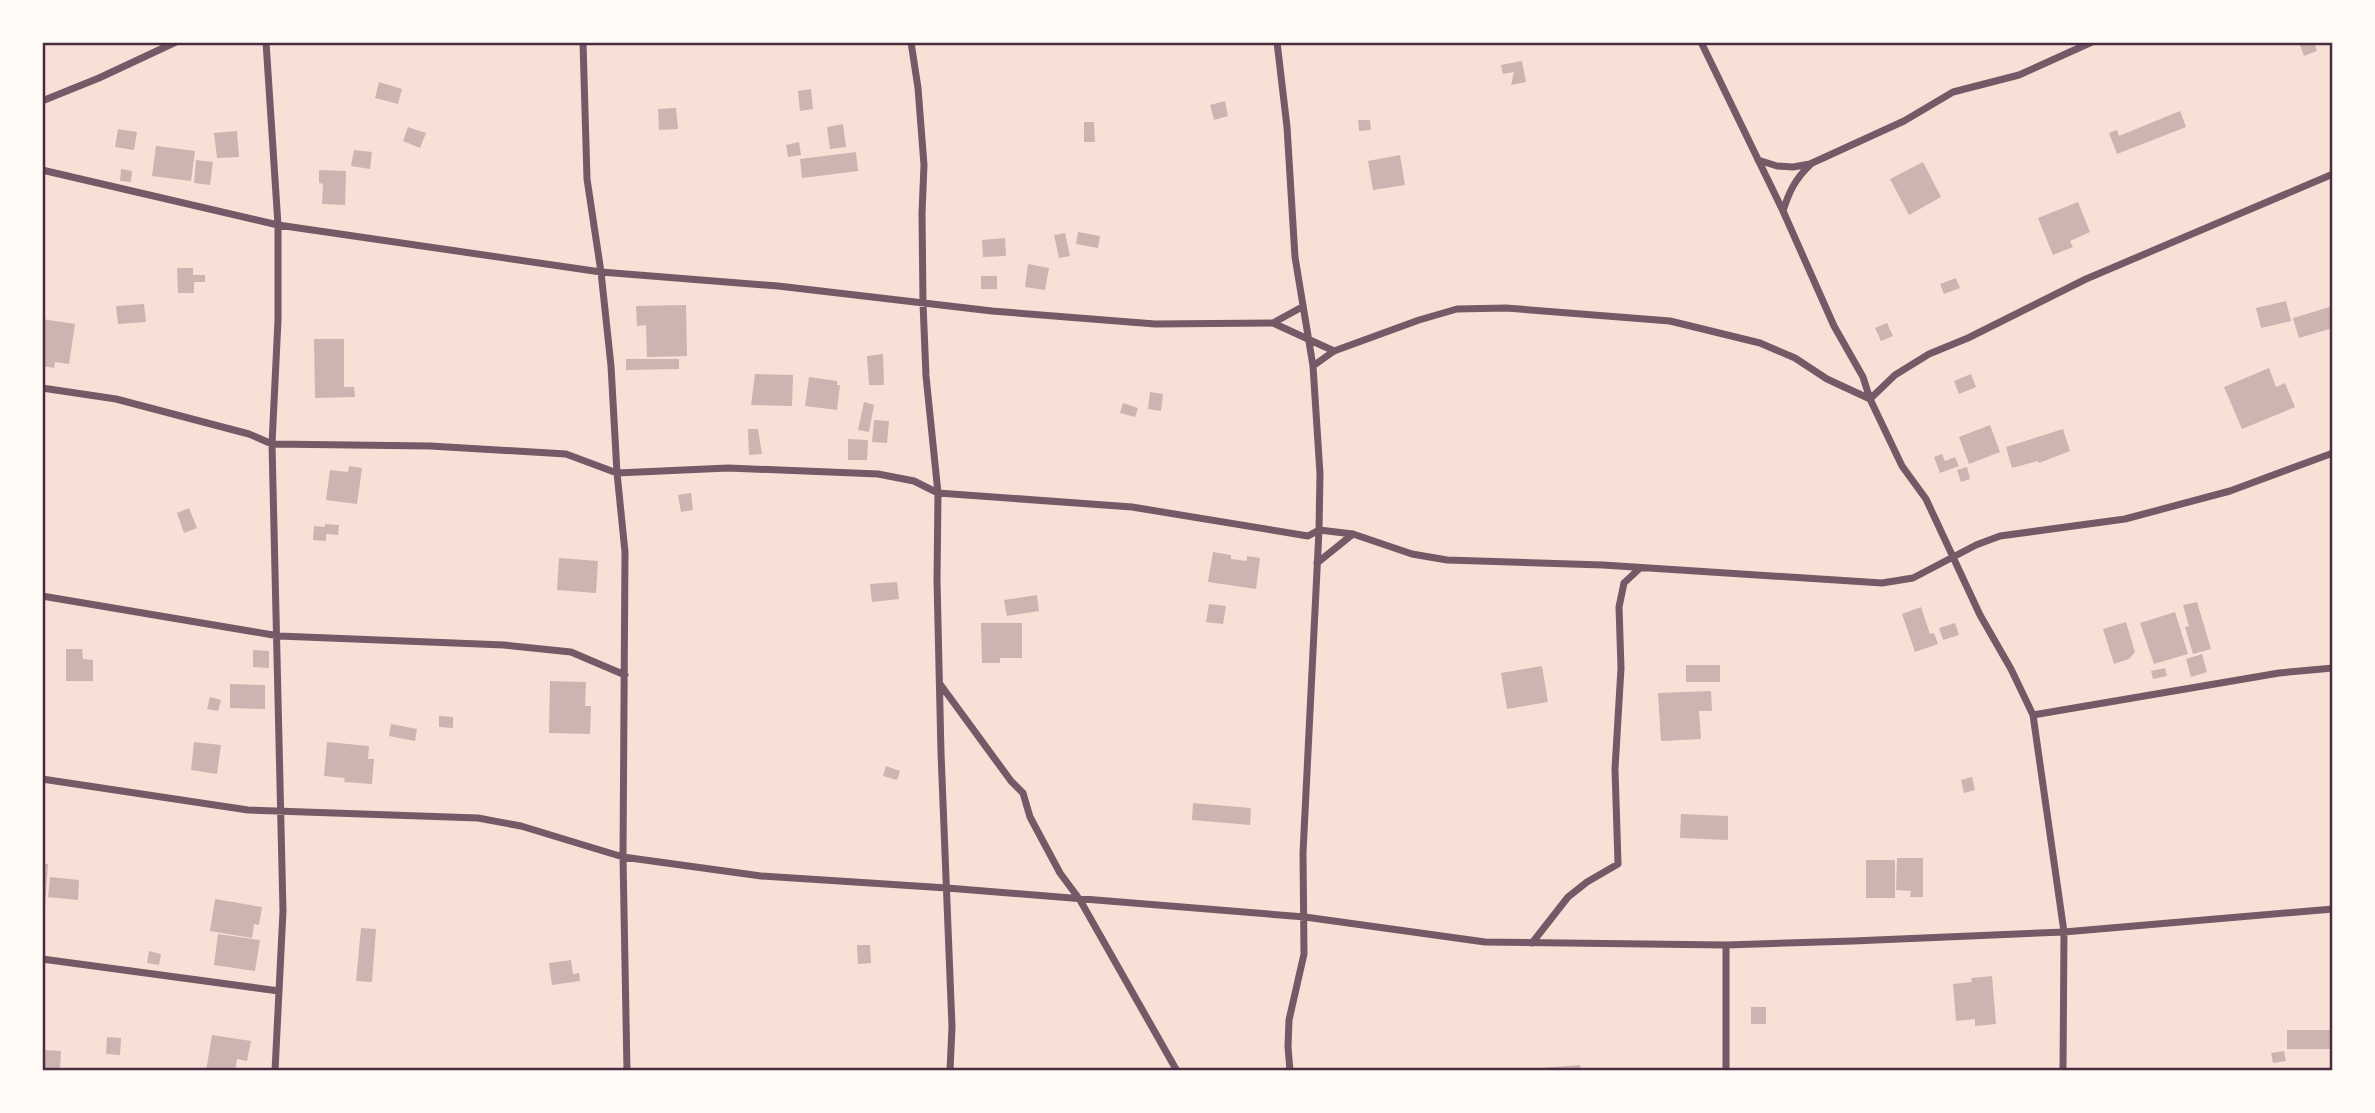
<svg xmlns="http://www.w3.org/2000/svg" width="2375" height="1113" viewBox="0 0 2375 1113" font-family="'Noto Serif',serif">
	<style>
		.building { fill: #ccb4b1 }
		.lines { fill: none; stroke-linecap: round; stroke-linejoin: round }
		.minor { stroke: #755966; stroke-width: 7 }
		.neatline { fill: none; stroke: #4a2c40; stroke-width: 2.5 }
	</style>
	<rect width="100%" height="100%" fill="#f7e1d7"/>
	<path class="building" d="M 2299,42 L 2314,42 L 2317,51 L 2304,56 Z
		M 1522,61 L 1526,82 L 1511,85 L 1514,72 L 1503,74 L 1501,65 Z
		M 379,82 L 402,89 L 398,104 L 375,98 Z
		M 811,89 L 813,109 L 800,111 L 798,91 Z
		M 1225,101 L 1228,116 L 1214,120 L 1210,105 Z
		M 676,108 L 678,129 L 659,130 L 658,109 Z
		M 2180,111 L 2186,127 L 2117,154 L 2109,133 L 2117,130 L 2119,136 Z
		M 1358,120 L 1370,120 L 1371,130 L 1359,131 Z
		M 1084,122 L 1094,122 L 1095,142 L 1084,142 Z
		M 843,124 L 846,147 L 830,149 L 827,127 Z
		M 408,127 L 426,133 L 420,148 L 403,141 Z
		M 118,129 L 137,132 L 134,150 L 115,147 Z
		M 237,131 L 239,157 L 217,158 L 214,133 Z
		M 799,142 L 801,155 L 788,157 L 786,145 Z
		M 156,146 L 195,151 L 191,181 L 152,176 Z
		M 354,150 L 372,152 L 370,169 L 351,166 Z
		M 856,152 L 858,171 L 802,178 L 800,159 Z
		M 1400,155 L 1405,185 L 1373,190 L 1368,161 Z
		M 196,160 L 213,162 L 210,185 L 194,183 Z
		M 1923,162 L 1941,197 L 1909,215 L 1890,179 Z
		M 121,169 L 132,171 L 131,182 L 120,181 Z
		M 319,170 L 346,171 L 345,205 L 322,204 L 323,184 L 319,183 Z
		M 2078,202 L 2090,232 L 2070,241 L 2073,247 L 2053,255 L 2038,218 Z
		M 1078,232 L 1100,236 L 1098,248 L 1076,244 Z
		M 1065,233 L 1070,256 L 1059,258 L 1054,235 Z
		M 1005,238 L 1006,256 L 983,257 L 982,240 Z
		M 1028,264 L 1049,268 L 1045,290 L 1025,287 Z
		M 177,268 L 193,268 L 193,275 L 205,275 L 205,282 L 194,282 L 194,293 L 178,293 Z
		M 981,276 L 997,276 L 997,289 L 981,289 Z
		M 1956,278 L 1960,288 L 1944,294 L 1940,284 Z
		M 2286,301 L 2291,321 L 2261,328 L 2256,308 Z
		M 144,304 L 146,322 L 118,324 L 116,306 Z
		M 686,305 L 687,356 L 647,357 L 646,325 L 637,326 L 636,306 Z
		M 2333,306 L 2333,328 L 2299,338 L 2293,318 Z
		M 42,319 L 75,324 L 69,364 L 55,362 L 54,368 L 42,366 Z
		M 1887,323 L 1893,336 L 1881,341 L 1875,328 Z
		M 314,339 L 344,339 L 344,387 L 354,387 L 355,397 L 315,398 Z
		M 883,354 L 884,385 L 869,385 L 867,356 Z
		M 626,359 L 679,359 L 679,369 L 626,370 Z
		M 2269,368 L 2276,387 L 2285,383 L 2295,407 L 2242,429 L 2224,387 Z
		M 755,374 L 793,375 L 792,406 L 751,405 Z
		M 1971,374 L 1976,387 L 1959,394 L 1954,381 Z
		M 809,377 L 837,381 L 837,385 L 840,385 L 837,410 L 805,406 Z
		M 1150,392 L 1163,394 L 1161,411 L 1148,409 Z
		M 864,402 L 874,405 L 869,432 L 858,430 Z
		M 1123,403 L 1138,408 L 1135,417 L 1120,413 Z
		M 874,420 L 889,421 L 887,443 L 872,442 Z
		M 1990,425 L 2000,452 L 1969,464 L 1959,437 Z
		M 748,429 L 758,429 L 762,454 L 749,455 Z
		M 2063,429 L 2070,451 L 2039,463 L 2038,461 L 2012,468 L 2006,447 Z
		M 848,439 L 868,440 L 867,460 L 848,460 Z
		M 1942,454 L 1945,461 L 1955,457 L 1959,466 L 1940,473 L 1934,457 Z
		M 349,466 L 362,468 L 357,504 L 326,500 L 330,470 L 348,472 Z
		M 1967,467 L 1970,479 L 1961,482 L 1957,470 Z
		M 691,493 L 693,510 L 681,512 L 678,495 Z
		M 189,508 L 197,528 L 184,533 L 177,513 Z
		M 325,524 L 339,525 L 338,535 L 326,534 L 326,541 L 313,540 L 314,526 L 325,527 Z
		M 1213,552 L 1231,555 L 1231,559 L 1247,561 L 1247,556 L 1260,558 L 1256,589 L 1208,582 Z
		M 559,558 L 598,561 L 596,593 L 557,590 Z
		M 897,582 L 899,599 L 872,602 L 870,584 Z
		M 1037,595 L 1039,611 L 1007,616 L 1004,600 Z
		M 2197,602 L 2211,649 L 2193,654 L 2185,627 L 2189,626 L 2183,605 Z
		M 1209,604 L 1226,606 L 1223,624 L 1206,622 Z
		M 1921,607 L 1930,634 L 1934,633 L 1938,644 L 1915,652 L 1902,614 Z
		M 2175,612 L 2188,654 L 2154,664 L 2140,623 Z
		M 2126,622 L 2135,652 L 2129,659 L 2114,664 L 2103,629 Z
		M 981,623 L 1022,623 L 1022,658 L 1000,658 L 1000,663 L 982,663 Z
		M 1955,623 L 1959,635 L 1943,640 L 1939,628 Z
		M 66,649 L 82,649 L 83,659 L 93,660 L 93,681 L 66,681 Z
		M 253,650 L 269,651 L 269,668 L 253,667 Z
		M 2202,654 L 2207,672 L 2191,677 L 2186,659 Z
		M 1686,665 L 1720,665 L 1720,682 L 1686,682 Z
		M 1542,666 L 1548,702 L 1507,709 L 1501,673 Z
		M 2165,668 L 2167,676 L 2153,679 L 2151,671 Z
		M 550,681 L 586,682 L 585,706 L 591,706 L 590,734 L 549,733 Z
		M 230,684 L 265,685 L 265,709 L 230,708 Z
		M 1711,691 L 1712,711 L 1699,711 L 1701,739 L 1661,741 L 1658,693 Z
		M 210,697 L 221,700 L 218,711 L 207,709 Z
		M 439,716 L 453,717 L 453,728 L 439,727 Z
		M 391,724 L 417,729 L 415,741 L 389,736 Z
		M 194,742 L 221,745 L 217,774 L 191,770 Z
		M 327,742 L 369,746 L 368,759 L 374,759 L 372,784 L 344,782 L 345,778 L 324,776 Z
		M 886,766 L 900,771 L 897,780 L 883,776 Z
		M 1972,777 L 1975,790 L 1964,793 L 1961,780 Z
		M 1193,803 L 1251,808 L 1250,825 L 1192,820 Z
		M 1681,814 L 1728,816 L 1728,840 L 1680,838 Z
		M 1897,858 L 1923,858 L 1923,897 L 1910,897 L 1911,891 L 1896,890 Z
		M 1866,860 L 1895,860 L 1895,898 L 1866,898 Z
		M 42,864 L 48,864 L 44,921 L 42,921 Z
		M 50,877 L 79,880 L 78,900 L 48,897 Z
		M 215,899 L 262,907 L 259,925 L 254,924 L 252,938 L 210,931 Z
		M 361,928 L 376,929 L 372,982 L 356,981 Z
		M 218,934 L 260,940 L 255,971 L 214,965 Z
		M 857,945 L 870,945 L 871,963 L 858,964 Z
		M 149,951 L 161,954 L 159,965 L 147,963 Z
		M 571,960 L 573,974 L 579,973 L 580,981 L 552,985 L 549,963 Z
		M 1992,976 L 1996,1024 L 1975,1026 L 1975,1019 L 1956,1021 L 1953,984 L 1972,982 L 1971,978 Z
		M 1751,1007 L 1766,1007 L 1766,1024 L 1751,1024 Z
		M 2287,1030 L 2333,1030 L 2333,1049 L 2287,1049 Z
		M 212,1035 L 251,1041 L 247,1061 L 237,1059 L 235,1071 L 206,1071 Z
		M 107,1037 L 121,1038 L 120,1055 L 106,1054 Z
		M 42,1050 L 61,1051 L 60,1069 L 42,1068 Z
		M 2284,1051 L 2286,1061 L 2273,1063 L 2271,1053 Z
		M 1580,1065 L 1581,1071 L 1542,1071 L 1541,1068 Z"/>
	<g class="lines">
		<path class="minor" d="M 266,42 L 278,225 L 278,320 L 272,444 L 283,911 L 275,1071
			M 583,42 L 587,179 L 601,272 L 611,366 L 617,473 L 625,552 L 623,857 L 627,1071
			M 911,42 L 918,88 L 924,165 L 922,213 L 923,303 L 926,376 L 938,493 L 937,580 L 941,753 L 952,1027 L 950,1071
			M 1277,42 L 1287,127 L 1295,257 L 1313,366 L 1320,474 L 1319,530 L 1303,853 L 1304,954 L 1289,1020 L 1288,1047 L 1290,1071
			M 1701,42 L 1783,211 L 1834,326 L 1863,377 L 1870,399 L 1902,466 L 1926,499 L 1980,615 L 2011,669 L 2033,715 L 2064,932 L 2063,1071
			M 42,101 L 99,78 L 176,42
			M 1758,160 L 1777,166 L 1793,167 L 1810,164 L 1904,121 L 1953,92 L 2019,75 L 2092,42
			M 42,170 L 278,225 L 601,272 L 778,286 L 992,311 L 1155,324 L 1273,323 L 1334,351
			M 1783,211 C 1789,192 1795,179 1810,165
			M 1273,323 L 1302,307
			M 1313,366 L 1334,351 L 1419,320 L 1457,309 L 1506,308 L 1670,321 L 1760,343 L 1795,358 L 1827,379 L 1870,399 L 1895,375 L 1929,354 L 1968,338 L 2086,279 L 2333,174
			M 42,388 L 116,399 L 249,434 L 272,444 L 430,446 L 566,454 L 617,473 L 728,468 L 878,474 L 914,481 L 938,493 L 1132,507 L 1308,536 L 1319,530 L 1353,534 L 1412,554 L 1447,560 L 1603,565 L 1882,583 L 1913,578 L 1976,545 L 2000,536 L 2125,519 L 2230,491 L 2333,453
			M 1317,563 L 1353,534
			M 42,596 L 279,636 L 504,645 L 571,652 L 625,675
			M 940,684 L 1011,781 L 1023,793 L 1030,817 L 1060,873 L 1080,900 L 1177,1071
			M 2033,715 L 2279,673 L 2333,668
			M 42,779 L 248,810 L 478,818 L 521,826 L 623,857 L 761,876 L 947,888 L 1305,917 L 1485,942 L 1726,945 L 1853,941 L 2064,932 L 2333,909
			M 1532,943 L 1568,897 L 1587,882 L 1618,864 L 1615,769 L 1621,668 L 1619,607 L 1624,583 L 1639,569
			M 1726,945 L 1726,1071
			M 42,959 L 279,991"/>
	</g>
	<rect width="2375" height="1113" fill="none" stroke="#fffaf5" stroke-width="88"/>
	<rect x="44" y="44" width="2287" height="1025" class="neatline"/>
</svg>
